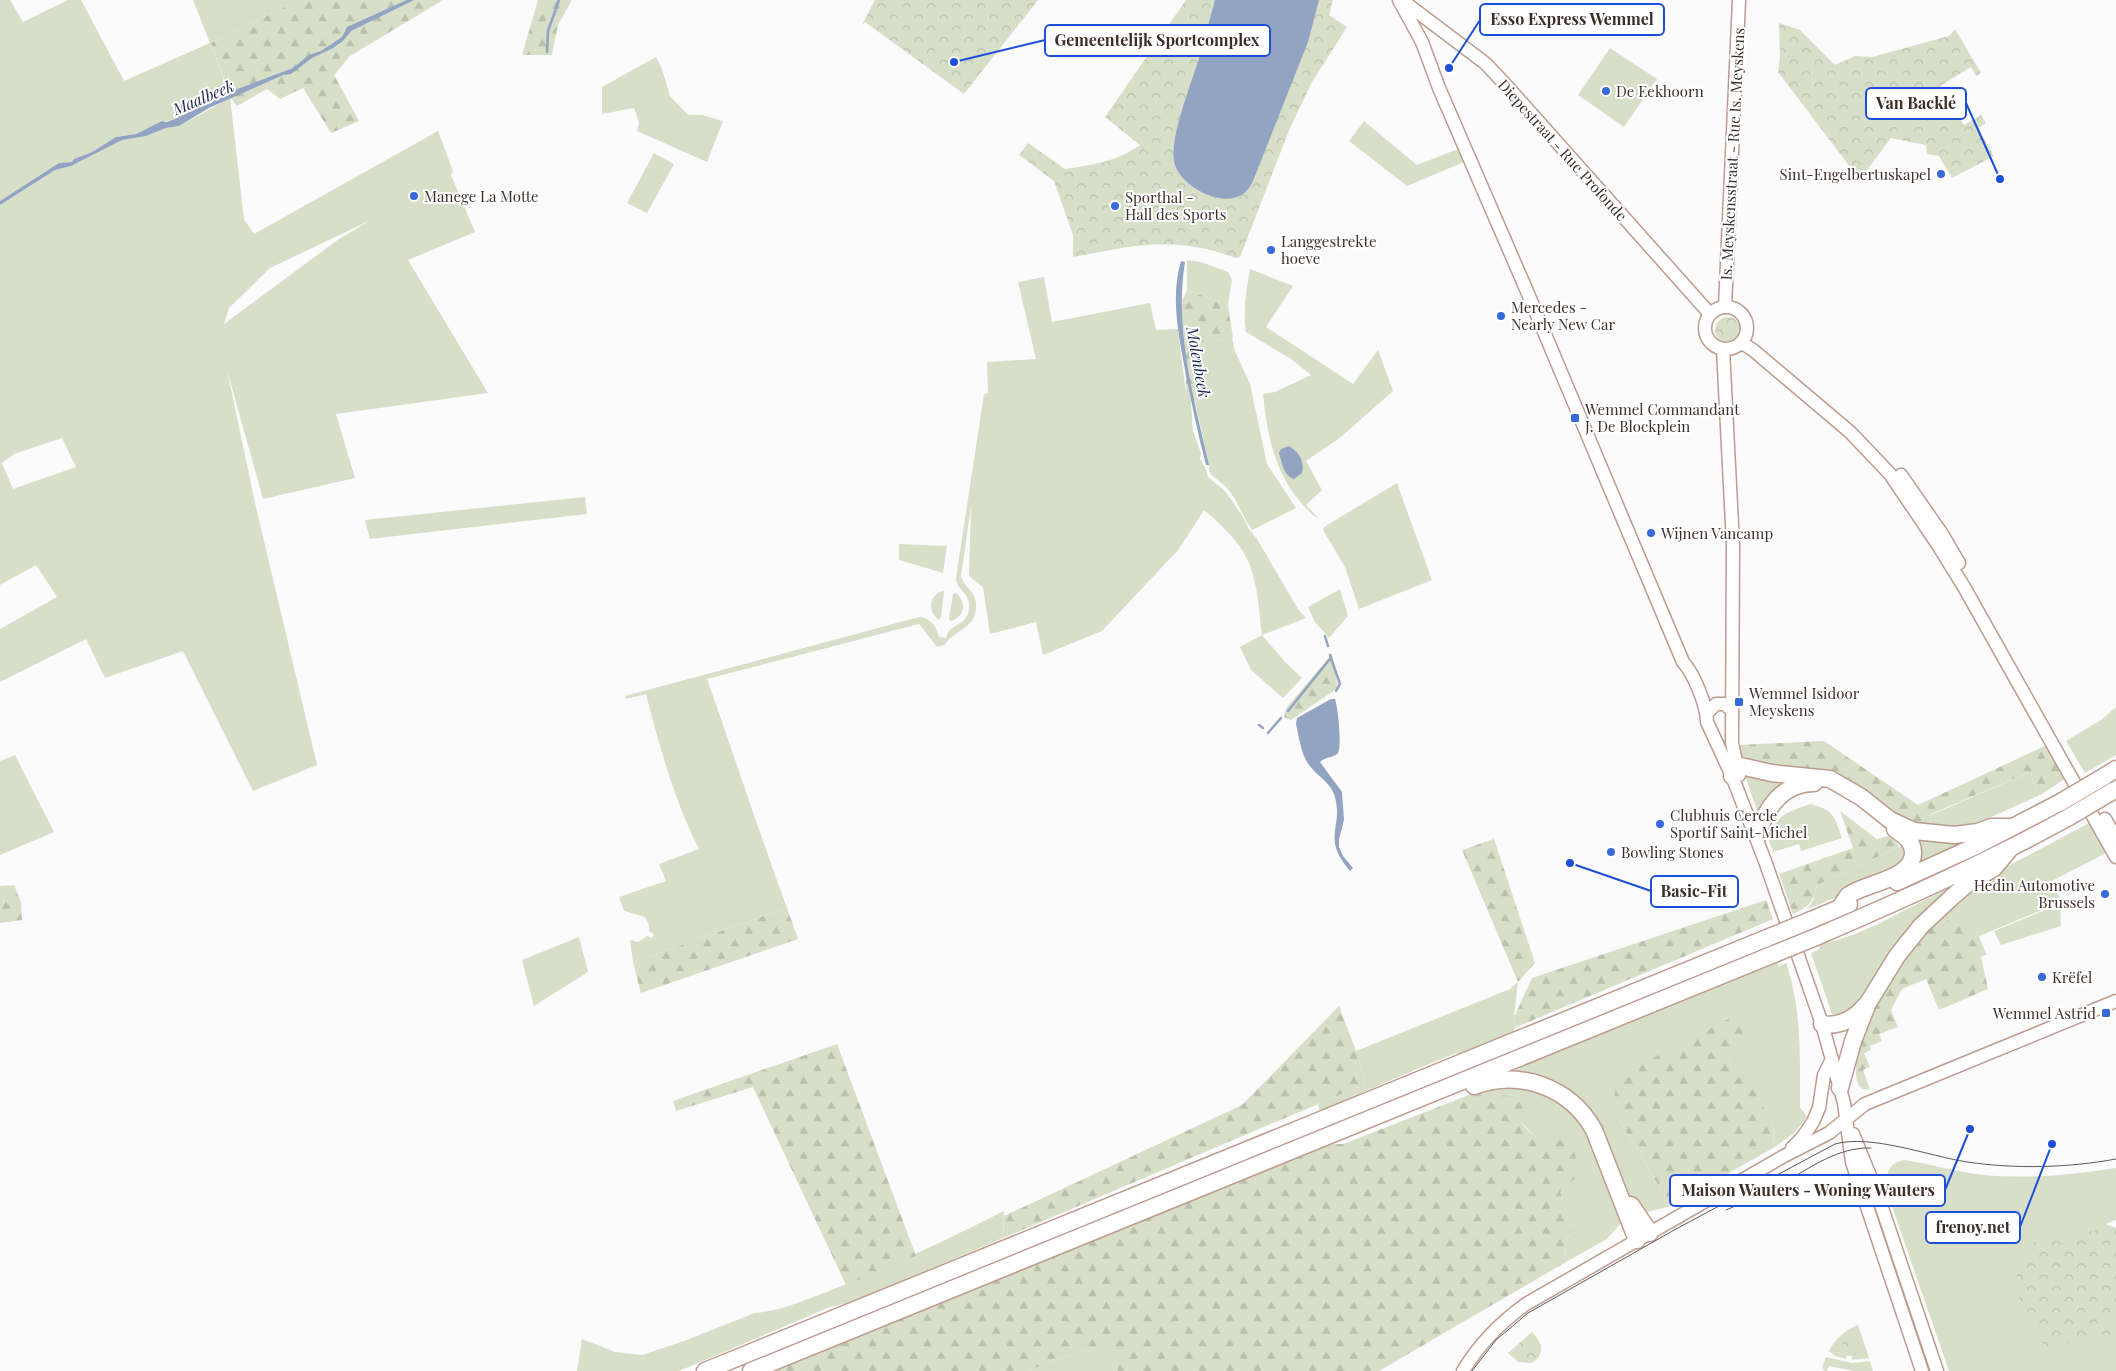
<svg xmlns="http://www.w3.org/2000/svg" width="2116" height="1371" viewBox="0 0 2116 1371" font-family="'Playfair Display',serif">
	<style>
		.green { fill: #d7dfc9; fill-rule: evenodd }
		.forest { fill: url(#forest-firs) }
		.park { fill: url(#park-crowns) }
		.water { fill: #93a3c2 }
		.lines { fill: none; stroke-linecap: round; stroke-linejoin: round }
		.stream { stroke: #93a3c2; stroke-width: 2.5 }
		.secondary-casing { stroke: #bc9c8f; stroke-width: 15 }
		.highway-casing { stroke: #bc9c8f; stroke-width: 19 }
		.secondary { stroke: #fff; stroke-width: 12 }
		.highway { stroke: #fff; stroke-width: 16 }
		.tram { stroke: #615753; stroke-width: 1 }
		.highway-bridge-casing { stroke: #bc9c8f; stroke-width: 19; stroke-linecap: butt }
		.highway-bridge { stroke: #fff; stroke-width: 16 }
		.poi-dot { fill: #3769d9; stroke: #fff; stroke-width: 2 }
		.labels { text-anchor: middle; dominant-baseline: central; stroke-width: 4; stroke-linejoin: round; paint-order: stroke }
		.poi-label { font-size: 15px; fill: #3c2f2a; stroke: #fff; text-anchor: start }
		.street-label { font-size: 15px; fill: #3c2f2a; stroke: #fff }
		.water-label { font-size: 16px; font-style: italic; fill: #162851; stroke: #fff }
		.leader { fill: none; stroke: #1d4ed8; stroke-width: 2 }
		.callout-dot { fill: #1d4ed8; stroke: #fff; stroke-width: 2 }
		.callout { fill: #fff; stroke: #1d4ed8; stroke-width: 2 }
		.callout-label { font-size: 16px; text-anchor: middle; font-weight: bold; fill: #3c2f2a }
	</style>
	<defs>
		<pattern id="forest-firs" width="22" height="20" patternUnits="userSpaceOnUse" patternTransform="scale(1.25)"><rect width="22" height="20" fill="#d7dfc9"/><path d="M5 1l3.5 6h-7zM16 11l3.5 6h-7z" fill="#b9c0ad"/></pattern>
		<pattern id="park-crowns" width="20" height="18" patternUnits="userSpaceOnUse" patternTransform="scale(1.25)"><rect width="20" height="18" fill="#d7dfc9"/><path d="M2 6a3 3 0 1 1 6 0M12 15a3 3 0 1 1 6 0" fill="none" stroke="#b9c0ad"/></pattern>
	</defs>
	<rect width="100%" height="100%" fill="#fbfbfb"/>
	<path class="green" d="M 0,0 L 10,0 L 23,22 L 68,0 L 81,0 L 124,81 L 210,43 L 193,0 L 299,0 L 211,43 L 228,93 L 175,119 L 158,123 L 136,134 L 116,137 L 92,152 L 74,159 L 73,162 L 59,163 L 0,201 Z
		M 1610,48 L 1657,79 L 1624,127 L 1578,95 Z
		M 656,57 L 662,69 L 670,96 L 688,115 L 702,115 L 723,121 L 707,162 L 637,131 L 639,123 L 634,108 L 602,114 L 602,87 Z
		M 230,98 L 244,219 L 254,234 L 438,131 L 453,171 L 451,175 L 475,232 L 408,260 L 488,393 L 336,414 L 355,478 L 263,499 L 227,370 L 255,503 L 317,765 L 253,791 L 183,651 L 105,678 L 86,639 L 0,682 L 0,629 L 57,597 L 36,565 L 0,585 L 0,205 L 55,170 L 71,166 L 122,140 L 146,136 L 166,128 L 179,126 ZM 371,220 L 339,239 L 224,324 L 229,308 L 270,268 ZM 62,438 L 76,467 L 13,489 L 2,463 L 14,454 Z
		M 1364,121 L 1417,165 L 1458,149 L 1464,162 L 1407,186 L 1349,141 Z
		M 654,153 L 674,164 L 647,213 L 627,203 Z
		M 1187,260 L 1201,262 L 1228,272 L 1232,280 L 1228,305 L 1187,290 Z
		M 1250,269 L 1293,286 L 1266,327 L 1353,384 L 1378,350 L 1393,391 L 1341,437 L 1306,461 L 1322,490 L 1306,505 L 1319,519 C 1313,516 1309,511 1304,506 C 1275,475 1267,435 1263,394 L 1275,392 L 1311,375 L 1291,359 L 1246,332 C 1243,310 1246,291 1250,269 Z
		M 1044,277 L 1052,322 L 1150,303 L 1156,330 L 1178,329 L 1185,387 L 1191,404 L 1193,431 L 1201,453 L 1200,459 L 1205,467 L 1208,477 L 1225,491 L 1242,515 L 1249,529 L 1257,539 L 1298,609 L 1306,618 L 1262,635 L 1286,663 L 1302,678 L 1283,698 L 1251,670 L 1240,647 L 1262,635 C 1259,611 1258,585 1249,563 C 1240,542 1221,524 1204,510 L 1179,549 L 1102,631 L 1043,655 L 1036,622 L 990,634 L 983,587 L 969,576 L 971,506 L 961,576 C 963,586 975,591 976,603 C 978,630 953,629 945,645 L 937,647 L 919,624 L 707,679 C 734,755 759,832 787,908 L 633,962 L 630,940 L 638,942 L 647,936 L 652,938 L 654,934 L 649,931 L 649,925 L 645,917 L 624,911 L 619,897 L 666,881 L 659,864 L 699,849 C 674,800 660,748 646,694 L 626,699 L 625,696 L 919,617 C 929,617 938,627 939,637 L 946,638 C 949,622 970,627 969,605 C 969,593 956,589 956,578 L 984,394 L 988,393 L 987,362 L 1036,359 L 1018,282 Z
		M 1232,338 L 1235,351 L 1250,384 L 1267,464 L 1296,508 L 1252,530 C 1243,517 1238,501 1227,488 C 1221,480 1206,476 1209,465 L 1195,402 L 1197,401 L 1196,343 Z
		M 1397,483 L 1432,580 L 1359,609 L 1345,567 L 1323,530 L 1324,527 Z
		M 585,497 L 587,514 L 370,539 L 365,520 Z
		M 899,544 L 947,546 L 943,573 L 899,560 Z
		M 1340,589 L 1348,616 L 1329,638 L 1315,622 L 1308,607 Z
		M 944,591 L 941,617 L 939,620 C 927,611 929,594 944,591 Z
		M 956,593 C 967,602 965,617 951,621 L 949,619 L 953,594 Z
		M 2116,707 L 2116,755 L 2085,773 L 2066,741 L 2101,720 Z
		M 15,755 L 54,832 L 0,855 L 0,761 Z
		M 2030,772 L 2040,795 L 1969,827 L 1930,831 L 1931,815 Z
		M 1744,773 L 1782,782 L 1757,810 Z
		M 1810,804 C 1833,809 1835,817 1842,838 L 1801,851 L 1799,844 L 1773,852 L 1767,835 C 1781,813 1786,813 1810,804 Z
		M 2091,822 L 2106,853 L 2052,881 L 2061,902 L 1979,936 L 1960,915 L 1931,928 L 1908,958 L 1904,954 L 1926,927 L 1982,880 Z
		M 1911,836 L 1968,841 L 1925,861 L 1914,863 Z
		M 1907,841 L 1908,860 L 1870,883 L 1808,909 L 1813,900 L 1817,885 L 1899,847 Z
		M 1956,884 L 1857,1008 L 1836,1019 L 1835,1014 L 1832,1014 L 1811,953 L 1820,949 L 1819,945 L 1850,936 L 1876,925 Z
		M 2060,904 L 2061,926 L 2001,945 L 1994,931 Z
		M 579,937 L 588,972 L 534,1006 L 522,960 Z
		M 1770,944 L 1772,948 L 866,1317 L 864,1313 Z
		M 1777,962 L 1779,966 L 1786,963 C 1802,1009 1800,1060 1800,1107 L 1807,1117 L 1793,1134 L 1773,1148 L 1774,1125 L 1729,1049 L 1612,1108 L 1671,1206 L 1640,1214 L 1572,1097 L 1493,1077 Z
		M 1518,982 L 1514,1015 L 1515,1015 L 1514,1033 L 1461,1055 L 1456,1053 L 1388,1081 L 1320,1112 L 1318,1104 L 1365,1084 L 1356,1051 L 1510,989 Z
		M 1516,1085 L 1561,1100 L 1588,1130 L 1622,1222 L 1607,1239 L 1566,1262 L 1565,1243 L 1572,1230 C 1563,1203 1545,1138 1521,1123 C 1507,1114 1475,1105 1459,1099 L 1481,1090 Z
		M 1904,1160 C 1931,1164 1957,1172 1984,1175 C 2028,1179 2073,1175 2116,1168 L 2116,1220 L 2105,1224 L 2116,1245 L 2116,1371 L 1949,1371 L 1895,1215 C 1890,1197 1876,1165 1904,1160 Z
		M 1004,1211 L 1003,1238 L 850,1303 L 830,1307 L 679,1371 L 577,1371 L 582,1339 L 615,1352 L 642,1355 L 684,1341 L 755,1313 C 781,1311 805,1300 829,1291 C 889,1268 946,1240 1004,1211 Z
		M 1858,1325 L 1869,1358 L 1852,1360 L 1852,1356 L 1847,1355 L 1846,1359 L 1835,1356 L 1829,1351 C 1835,1339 1845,1330 1858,1325 Z
		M 1107,1347 L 1118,1371 L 1027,1371 L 1080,1352 Z
		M 1826,1357 L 1852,1363 L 1870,1361 L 1873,1371 L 1854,1371 L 1829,1366 L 1827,1371 L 1825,1371 L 1822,1368 Z"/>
	<path class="forest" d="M 299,0 L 443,0 L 350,56 L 334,75 L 359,121 L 331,133 L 303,88 L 280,99 L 267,89 L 237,106 L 230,97 L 211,43 Z
		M 538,0 L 572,0 L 558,25 L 552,55 L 522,55 Z
		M 1187,290 L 1228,305 L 1233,338 L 1196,343 L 1197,401 L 1187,403 L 1182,319 L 1182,301 Z
		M 1332,654 L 1338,688 L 1291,720 L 1284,717 L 1286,708 Z
		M 1824,741 L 1918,805 L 2047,745 L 2065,779 L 2040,795 L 2030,772 L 1931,814 L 1930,831 L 1914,827 L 1852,786 L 1745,759 L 1740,754 L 1739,745 Z
		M 1840,811 L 1877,839 L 1892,835 L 1899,847 L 1817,885 C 1813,902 1809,907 1793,914 L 1779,874 L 1853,848 Z
		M 1494,839 L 1535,963 L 1518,982 L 1462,850 Z
		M 14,885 L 21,902 L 22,920 L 0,923 L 0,886 Z
		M 1766,900 L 1773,919 L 1514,1028 L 1515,1015 L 1532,978 Z
		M 787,908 L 798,939 L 641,993 L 633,962 Z
		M 1960,915 L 1979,936 L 1986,954 L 1981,957 L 1988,989 L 1939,1010 L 1926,979 L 1902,989 L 1891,1010 L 1898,1027 L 1879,1034 L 1882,1041 L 1870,1046 L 1871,1050 L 1864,1053 L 1870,1067 L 1863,1070 L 1870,1090 L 1863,1089 C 1855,1084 1856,1075 1856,1066 L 1853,1066 L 1869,1017 L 1904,954 L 1908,958 L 1931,928 Z
		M 1339,1006 L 1356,1051 L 1365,1084 L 1003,1238 L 1004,1216 L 1242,1105 Z
		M 1736,1015 L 1748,1035 L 1730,1049 L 1774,1125 L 1773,1148 L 1671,1206 L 1612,1108 L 1618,1076 Z
		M 837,1044 L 916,1256 L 846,1285 L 753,1087 L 676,1111 L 673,1101 Z
		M 1478,1095 L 1517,1096 L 1530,1102 L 1521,1123 L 1536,1138 L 1570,1134 L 1580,1174 L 1560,1192 L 1572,1230 L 1565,1243 L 1566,1262 L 1379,1371 L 1118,1371 L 1107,1348 L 1080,1352 L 1027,1371 L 771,1371 L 1329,1144 L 1343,1144 L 1459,1099 Z"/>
	<path class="park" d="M 875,0 L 1038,0 L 964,94 L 865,22 L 862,25 Z
		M 1186,0 L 1333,0 L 1329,15 L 1347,27 L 1312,82 L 1290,128 L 1240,257 L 1236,258 C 1173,235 1137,245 1073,257 L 1073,235 L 1054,181 L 1019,155 L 1028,143 L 1065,169 C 1092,165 1116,162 1140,145 L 1105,117 Z
		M 1779,23 L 1800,30 L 1835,65 L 1855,56 L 1872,57 L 1949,36 L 1955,29 L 1981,73 L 1976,76 L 1971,67 L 1940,86 L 1964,125 L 1981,115 L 1986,123 L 1978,128 L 1994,156 L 1952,178 L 1939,156 L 1927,154 L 1926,145 L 1891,138 L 1862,177 L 1857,170 L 1854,172 L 1778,72 L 1780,58 Z
		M1715 330a13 13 0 1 1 26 0a13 13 0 1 1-26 0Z
		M 2105,1224 L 2116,1228 L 2116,1321 L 2113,1322 L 2110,1337 L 2094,1342 L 2091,1335 L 2054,1347 L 2044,1346 L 2013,1285 L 2030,1243 L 2101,1229 Z
		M 1532,1332 C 1542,1342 1546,1354 1532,1363 L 1518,1362 L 1508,1353 Z
		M1841 1347a9 9 0 1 1 18 0a9 9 0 1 1-18 0Z"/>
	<path class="water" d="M 407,0 L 414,0 L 351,31 L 343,41 L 333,48 L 312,58 L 291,74 L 283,75 L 209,108 L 179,126 L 166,128 L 146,136 L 122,140 L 71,166 L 55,170 L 0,205 L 0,201 L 59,163 L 72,162 L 74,159 L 92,152 L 116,137 L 136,134 L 162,121 L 166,122 L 175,119 L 230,92 L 293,68 L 309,55 L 321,51 L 342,37 L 347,27 Z
		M 1215,0 L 1319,0 L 1308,42 L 1253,181 C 1247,195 1235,201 1219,198 C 1202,195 1181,182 1175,165 C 1167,142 1193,80 1200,55 C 1205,37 1210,18 1215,0 Z
		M 1181,261 L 1185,262 C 1174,330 1194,399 1209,465 L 1206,465 C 1198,435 1192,405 1186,375 C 1179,337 1170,298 1181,261 Z
		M 1289,446 C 1299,452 1305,462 1302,473 L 1294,479 C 1284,476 1282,463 1279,453 L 1281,449 Z
		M 1331,699 L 1335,699 C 1338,708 1342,745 1338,753 C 1334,758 1324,757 1320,762 L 1342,792 L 1344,820 L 1339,839 L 1339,847 L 1343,856 L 1353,868 L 1350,871 C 1320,836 1345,828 1334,794 C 1329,781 1316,775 1309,765 C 1301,754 1299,737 1296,724 L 1297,718 Z"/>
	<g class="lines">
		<path class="stream" d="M 547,52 L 548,31 L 559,0
			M 1325,636 L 1328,646
			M 1330,655 L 1340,684 L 1336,691
			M 1288,711 L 1329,660
			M 1259,725 L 1263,728
			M 1268,733 L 1281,718"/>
		<g class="secondary-casing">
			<path id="secondary" d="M 1399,0 L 1422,42 L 1439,88 L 1526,289 L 1683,662 C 1694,674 1707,706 1707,722 L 1732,776 L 1765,861 L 1822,1024 L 1844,1103 L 1852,1162 L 1922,1371
				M 1403,1 L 1485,63 L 1505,84 L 1710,314
				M1705 328a21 21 0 1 1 42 0a21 21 0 1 1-42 0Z
				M 1725,307 L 1739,0
				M 1742,343 L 1753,350 L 1850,432 L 1890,474 L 1938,545 L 1964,587 L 2116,857
				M 1723,349 L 1733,544 L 1732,743 L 1739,775
				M 1901,475 L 1942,534 L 1959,563
				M 1707,713 L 1716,704 L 1724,704 L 1731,709
				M 2105,819 L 2116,838
				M 1853,1134 L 1877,1193 L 1937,1371
				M 1792,1148 L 1802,1138 L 1813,1122 L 1819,1108 L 1824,1075 L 1832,1059
				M 1463,1371 C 1479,1344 1501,1322 1526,1304 L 1784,1156 L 1829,1133 L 1865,1104 L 2116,1001"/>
		</g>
		<g class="highway-casing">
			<path id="highway" d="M 1732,776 L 1737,766 L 1741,766 L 1771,773 L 1830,779 L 1861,797 L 1890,820 L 1914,831 L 1954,835 L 1978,832 L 1991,827 L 2012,827
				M 2105,776 L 2116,769
				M 1758,835 C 1765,808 1783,783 1814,783
				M 1897,882 L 1978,845 L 2061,802
				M 1840,907 C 1843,904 1846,897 1849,895 C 1865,883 1914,879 1913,852 C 1913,841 1903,835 1895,829
				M 1811,920 L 1849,904
				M 1816,937 C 1902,900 1987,862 2069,817
				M 1822,1024 C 1839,1027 1854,1019 1865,1006
				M 1474,1086 C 1520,1069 1570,1087 1594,1130 L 1637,1240
				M 1840,1088 L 1853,1041 L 1868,1003 L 1897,956 L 1921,926 L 1950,899 L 1968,883 L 1994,868 L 2009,850
				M 1631,1205 L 1650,1233
				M 705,1371 L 1767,938
				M 751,1371 L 1774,954"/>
		</g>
		<use href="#secondary" class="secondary"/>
		<use href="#highway" class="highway"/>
		<path class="tram" d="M 1726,1210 C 1745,1202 1763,1194 1782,1184 C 1810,1168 1837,1147 1871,1148
			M 1472,1371 L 1496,1340 L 1528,1313 L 1676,1229 L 1835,1144 C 1871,1134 1929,1156 1967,1162 C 2016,1169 2067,1168 2116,1159"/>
		<g class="highway-bridge-casing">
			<path id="highway-bridge" d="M 2061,802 L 2105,776
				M 2069,817 L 2113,791
				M 1767,938 L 1811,920
				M 1774,954 L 1816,937"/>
		</g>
		<use href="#highway-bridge" class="highway-bridge"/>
	</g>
	<g class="poi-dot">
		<circle cx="1606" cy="91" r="5"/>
		<circle cx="1941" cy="174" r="5"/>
		<circle cx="414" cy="196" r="5"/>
		<circle cx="1115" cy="206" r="5"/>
		<circle cx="1271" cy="250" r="5"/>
		<circle cx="1501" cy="316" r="5"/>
		<rect x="1570" y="413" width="10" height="10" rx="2.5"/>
		<circle cx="1651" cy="533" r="5"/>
		<rect x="1734" y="697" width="10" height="10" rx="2.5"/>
		<circle cx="1660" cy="824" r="5"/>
		<circle cx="1611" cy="852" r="5"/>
		<circle cx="2105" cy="894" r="5"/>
		<circle cx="2042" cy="977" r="5"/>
		<rect x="2101" y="1008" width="10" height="10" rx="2.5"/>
	</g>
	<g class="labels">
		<g class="poi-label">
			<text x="1616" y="91">De Eekhoorn</text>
			<text x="1931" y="174" text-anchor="end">Sint-Engelbertuskapel</text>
			<text x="424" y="196">Manege La Motte</text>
			<text x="1125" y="197">Sporthal -<tspan x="1125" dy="17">Hall des Sports</tspan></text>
			<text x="1281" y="241">Langgestrekte<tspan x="1281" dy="17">hoeve</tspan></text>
			<text x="1511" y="307">Mercedes -<tspan x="1511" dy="17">Nearly New Car</tspan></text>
			<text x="1585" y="409">Wemmel Commandant<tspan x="1585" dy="17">J. De Blockplein</tspan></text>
			<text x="1661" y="533">Wijnen Vancamp</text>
			<text x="1749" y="693">Wemmel Isidoor<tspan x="1749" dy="17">Meyskens</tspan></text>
			<text x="1670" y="815">Clubhuis Cercle<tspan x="1670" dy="17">Sportif Saint-Michel</tspan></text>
			<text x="1621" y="852">Bowling Stones</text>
			<text x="2095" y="885" text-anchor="end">Hedin Automotive<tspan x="2095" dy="17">Brussels</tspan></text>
			<text x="2052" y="977">Krëfel</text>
			<text x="2096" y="1013" text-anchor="end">Wemmel Astrid</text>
		</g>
		<g class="street-label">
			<text transform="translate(1563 150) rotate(48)">Diepestraat - Rue Profonde</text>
			<text transform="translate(1732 154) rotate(-87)">Is. Meyskensstraat - Rue Is. Meyskens</text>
		</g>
		<g class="water-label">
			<text transform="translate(203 97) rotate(-23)">Maalbeek</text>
			<text transform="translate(1199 362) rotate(80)">Molenbeek</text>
		</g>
	</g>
	<path class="leader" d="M1449 68L1480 20M954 62L1045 40M2000 179L1966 103M1570 863L1651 891M1970 1129L1945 1190M2052 1144L2020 1227"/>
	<g class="callout-dot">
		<circle cx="1449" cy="68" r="5"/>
		<circle cx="954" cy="62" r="5"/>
		<circle cx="2000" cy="179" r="5"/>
		<circle cx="1570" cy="863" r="5"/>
		<circle cx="1970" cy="1129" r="5"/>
		<circle cx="2052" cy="1144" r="5"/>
	</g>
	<g class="callout">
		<rect x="1480" y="4" width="184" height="31" rx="5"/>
		<rect x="1045" y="25" width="225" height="31" rx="5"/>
		<rect x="1866" y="88" width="100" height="31" rx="5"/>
		<rect x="1651" y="876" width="87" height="31" rx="5"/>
		<rect x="1670" y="1175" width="275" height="31" rx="5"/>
		<rect x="1926" y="1212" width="94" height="31" rx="5"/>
	</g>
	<g class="callout-label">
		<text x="1572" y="25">Esso Express Wemmel</text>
		<text x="1157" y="46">Gemeentelijk Sportcomplex</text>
		<text x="1916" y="109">Van Backlé</text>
		<text x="1694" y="897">Basic-Fit</text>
		<text x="1808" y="1196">Maison Wauters - Woning Wauters</text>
		<text x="1973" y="1233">frenoy.net</text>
	</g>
</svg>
